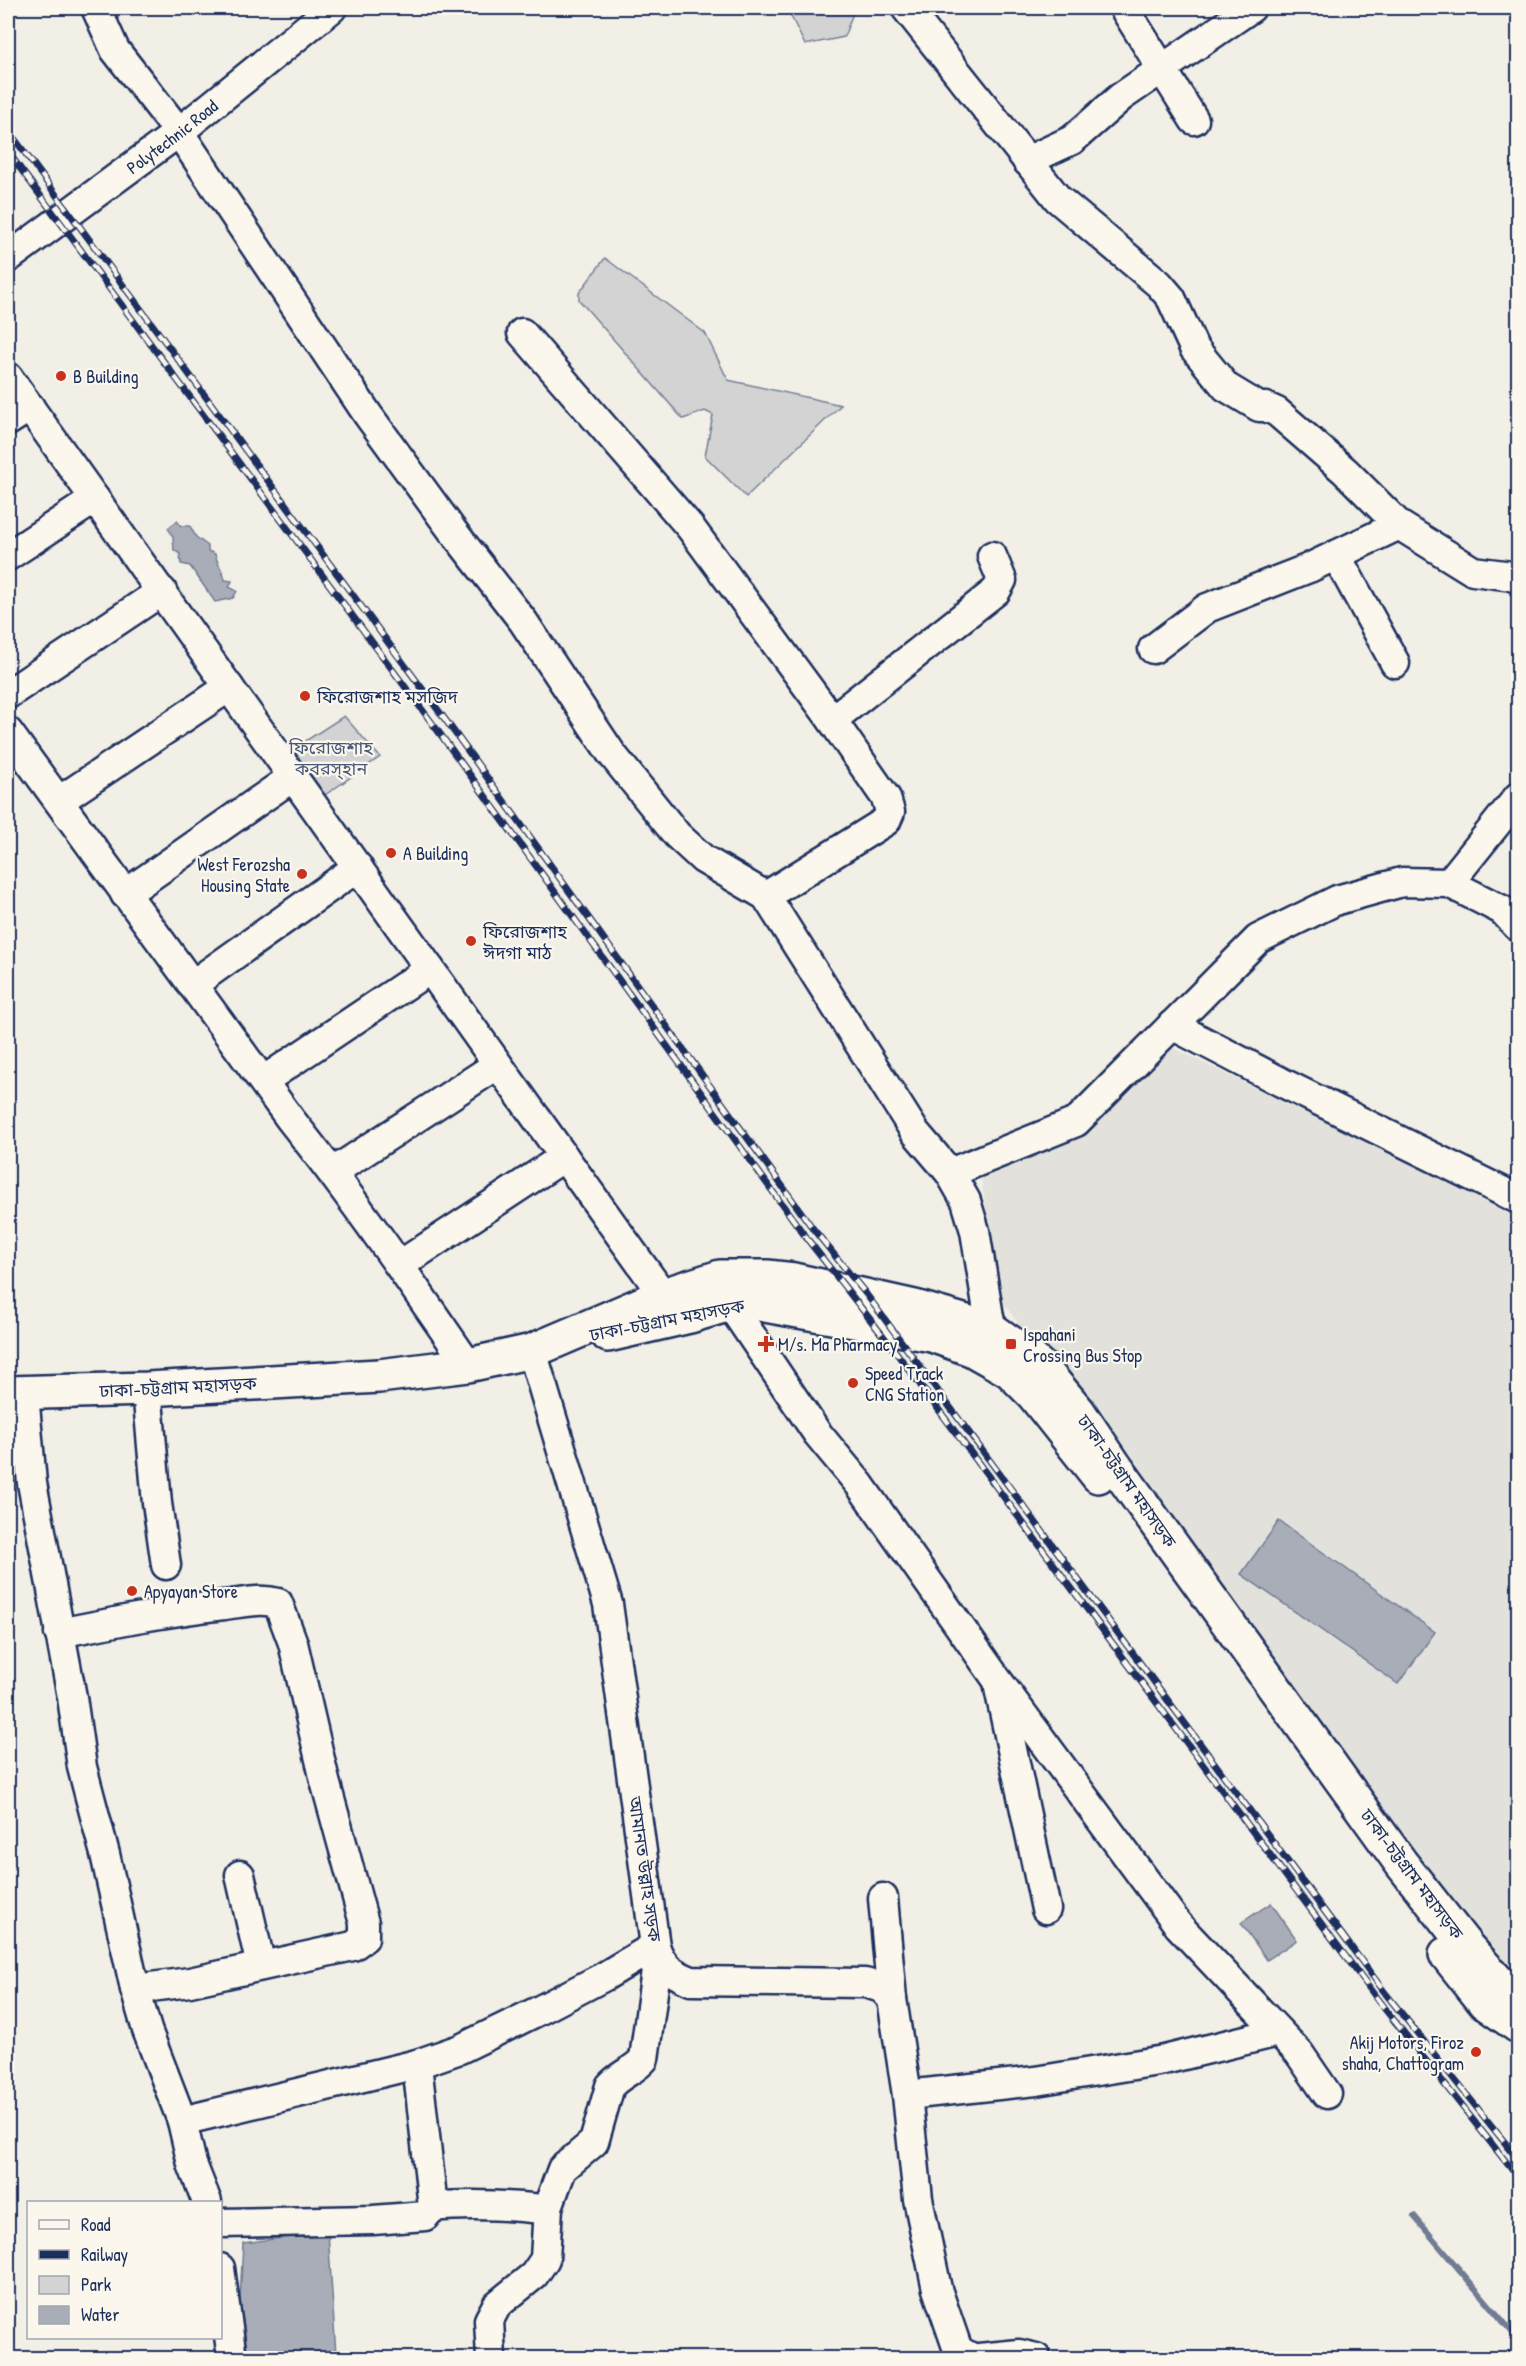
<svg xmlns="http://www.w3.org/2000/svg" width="1526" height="2366" viewBox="0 0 1526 2366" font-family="'Patrick Hand','Noto Sans Bengali',sans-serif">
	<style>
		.built { fill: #e2e1dc }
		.green { fill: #d2d3d2; stroke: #768198; stroke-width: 1.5 }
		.water { fill: #a9adb7; stroke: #707b93; stroke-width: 1.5 }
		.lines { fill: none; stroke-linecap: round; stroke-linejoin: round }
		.stream { stroke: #707b93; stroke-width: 6 }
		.minor-casing { stroke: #1b2f5e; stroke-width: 33 }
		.highway-casing { stroke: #1b2f5e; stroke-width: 38 }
		.minor { stroke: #fbf7ec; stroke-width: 28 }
		.highway { stroke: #fbf7ec; stroke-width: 33 }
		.rail-casing { stroke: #1b2f5e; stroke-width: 7 }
		.rail { stroke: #fbf7ec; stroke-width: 4.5; stroke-dasharray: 14; stroke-linecap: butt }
		.poi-dot { fill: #c8321e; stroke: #fbf7ec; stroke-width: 2 }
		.labels { text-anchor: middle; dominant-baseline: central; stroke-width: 4.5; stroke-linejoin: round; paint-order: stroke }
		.street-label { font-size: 18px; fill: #1b2f5e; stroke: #fbf7ec }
		.poi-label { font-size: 18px; fill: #1b2f5e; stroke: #fbf7ec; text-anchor: start }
		.park-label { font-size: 18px; fill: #49587b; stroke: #fbf7ec }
	</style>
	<rect width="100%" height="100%" fill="#f2efe6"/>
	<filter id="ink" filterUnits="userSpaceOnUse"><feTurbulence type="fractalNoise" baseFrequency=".0167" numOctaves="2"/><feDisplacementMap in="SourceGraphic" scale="12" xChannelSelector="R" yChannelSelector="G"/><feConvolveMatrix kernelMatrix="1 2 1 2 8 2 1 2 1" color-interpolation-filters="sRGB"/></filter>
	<g filter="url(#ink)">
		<path class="built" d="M 1161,1042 L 1518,1216 L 1518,1985 L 1410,1859 L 1001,1300 L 980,1171 L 1086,1131 Z"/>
		<path class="green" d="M 787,8 L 847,8 L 853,13 L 844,37 L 805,45 Z
			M 605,258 L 705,333 L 728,380 L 841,405 L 746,497 L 705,456 L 713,415 L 705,411 L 683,419 L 579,300 L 579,293 Z
			M 344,716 L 380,757 L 322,797 L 290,751 Z"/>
		<path class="water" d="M 177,521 L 181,526 L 190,526 L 196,537 L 208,546 L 208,551 L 215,554 C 217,564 223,570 225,580 L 232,581 L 229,587 L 237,591 L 233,598 L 215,602 L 190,566 L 181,564 L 180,554 L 174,550 L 173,537 L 168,528 Z
			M 1279,1521 L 1435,1632 L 1398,1684 L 1241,1574 Z
			M 1271,1903 L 1297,1940 L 1267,1960 L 1241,1923 Z
			M 328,2232 L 336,2355 L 316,2358 L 248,2358 L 240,2301 L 243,2243 Z"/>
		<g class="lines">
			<path class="stream" d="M 1414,2216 L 1518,2339"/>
			<g class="minor-casing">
				<g id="minor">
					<path d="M 96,8 L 115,50 L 179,132 L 368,415 L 452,530 L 523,621 L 611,753 L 677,835 L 703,859 L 766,896 L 915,1132 L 950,1173 L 966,1201 L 975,1231 L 991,1329 L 993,1350"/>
					<path d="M 906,8 L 1058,199 L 1159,284 L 1171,298 L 1194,348 L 1226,387 L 1259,407 L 1266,407 L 1277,412 L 1345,471 L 1399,525 L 1473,571 L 1512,576 L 1518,579"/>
					<path d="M 1124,8 L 1194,120"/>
					<path d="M 1027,161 L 1072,140 L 1121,97 L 1251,8"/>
					<path id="s1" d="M 8,258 L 179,132 L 332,8"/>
					<path d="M 522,333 L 690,527 L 832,720 L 886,798 L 890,812 L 886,821 L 766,896"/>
					<path d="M 8,377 C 228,681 443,990 663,1295"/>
					<path d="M 8,421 L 30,407"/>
					<path d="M 1336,555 L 1395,663"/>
					<path d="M 8,556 L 95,499"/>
					<path d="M 1153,649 L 1207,608 L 1309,568 L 1399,525"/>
					<path d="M 8,694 L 162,591"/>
					<path d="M 832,720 L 996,591 L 1002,580 L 992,556"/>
					<path d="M 8,732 L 291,1120 C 354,1199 411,1282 468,1365"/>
					<path d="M 59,801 L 229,687"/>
					<path d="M 1449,883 L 1518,797"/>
					<path d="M 125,894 L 294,776"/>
					<path d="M 192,985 L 358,867"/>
					<path d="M 1172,1025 L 1281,1082 L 1518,1199"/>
					<path d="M 263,1081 L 430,969"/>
					<path d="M 333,1172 L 497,1065"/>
					<path d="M 950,1173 L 1076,1122 L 1258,939 L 1337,900 L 1402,882 L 1449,883 L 1502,910 L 1518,927"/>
					<path d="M 400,1265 L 564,1157"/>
					<path d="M 730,1304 L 817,1433 L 860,1485 L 996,1678 L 1179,1926 L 1299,2053 L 1327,2094"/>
					<path d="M 532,1351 L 608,1604 L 655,1946 C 662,1967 672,1973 691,1981 L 865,1983 L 882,1988 L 892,1999 L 907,2095 L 918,2199 L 937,2289 L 958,2350 L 972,2358"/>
					<path d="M 147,1389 L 157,1503 L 166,1565"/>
					<path d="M 24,1394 L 32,1483 L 72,1697 L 82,1767 L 105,1854 L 135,1989 L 147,2030 L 182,2121 L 192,2164 L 207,2202"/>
					<path d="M 59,1633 C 114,1622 169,1611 224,1605 C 242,1603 260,1598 278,1603 L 293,1643 L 325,1781 L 364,1923 L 364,1938 L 353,1946 L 190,1982 L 135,1989"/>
					<path d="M 999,1688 L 1046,1909"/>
					<path d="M 240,1875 L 261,1966"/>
					<path d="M 883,1898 L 892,1999"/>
					<path d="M 417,2064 L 433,2207 C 470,2203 505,2205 542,2209 L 548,2207 L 562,2169 L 594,2142 L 610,2086 C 620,2074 634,2071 644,2059 L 658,1955"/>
					<path d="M 907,2095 L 1036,2081 L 1164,2060 L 1278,2032"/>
					<path d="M 182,2121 L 417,2064 L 460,2049 L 538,2011 L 605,1976 L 655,1946"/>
					<path d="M 220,2223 L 373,2220 L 425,2216 L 433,2207"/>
					<path d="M 220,2268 L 232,2358"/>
					<path d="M 491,2358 L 489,2320 L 497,2305 L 534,2275 L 545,2259 L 548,2207"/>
					<path d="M 979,2358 L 1019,2354 L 1036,2358"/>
				</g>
			</g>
			<g class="highway-casing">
				<path id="highway" d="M 608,1335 L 690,1316 L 730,1304 L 754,1303 L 932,1335 L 971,1349 L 1010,1371 L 1033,1394 L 1098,1476
					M 8,1393 L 147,1389 L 379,1376 L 468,1365 L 532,1351 L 663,1295 L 720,1277 L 767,1277 L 794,1280 L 915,1307 L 991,1329 L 1026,1354 L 1041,1367 L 1078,1411 L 1115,1466 L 1401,1863 L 1467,1947 L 1518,2003
					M 1446,1954 L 1485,2003 L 1518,2026"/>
			</g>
			<use href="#minor" class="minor"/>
			<use href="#highway" class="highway"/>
			<g class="rail-casing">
				<path id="rail" d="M 8,130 L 447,722 L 814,1230 L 866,1294 L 1386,1994 L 1518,2159
					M 8,152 L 438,731 L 808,1240 L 898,1355 L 1381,2004 L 1518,2177"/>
			</g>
			<use href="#rail" class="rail"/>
		</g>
	</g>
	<g class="poi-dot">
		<circle cx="61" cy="376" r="6"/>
		<circle cx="305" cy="696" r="6"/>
		<circle cx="391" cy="853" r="6"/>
		<circle cx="302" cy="874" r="6"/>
		<circle cx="471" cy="941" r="6"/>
		<path d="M763 1335h6v6h6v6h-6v6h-6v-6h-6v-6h6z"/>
		<rect x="1005" y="1338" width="12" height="12" rx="3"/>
		<circle cx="853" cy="1383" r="6"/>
		<circle cx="132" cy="1591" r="6"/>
		<circle cx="1476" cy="2052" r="6"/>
	</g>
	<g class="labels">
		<g class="street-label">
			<text stroke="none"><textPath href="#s1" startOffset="204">Polytechnic Road</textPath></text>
			<text transform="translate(667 1320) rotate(-11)">ঢাকা-চট্টগ্রাম মহাসড়ক</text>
			<text transform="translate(178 1387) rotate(-3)">ঢাকা-চট্টগ্রাম মহাসড়ক</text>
			<text transform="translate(1127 1481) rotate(55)">ঢাকা-চট্টগ্রাম মহাসড়ক</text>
			<text transform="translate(645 1869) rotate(82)">আমানত উল্লাহ সড়ক</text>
			<text transform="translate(1412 1874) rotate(53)">ঢাকা-চট্টগ্রাম মহাসড়ক</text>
		</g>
		<g class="poi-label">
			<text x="73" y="376">B Building</text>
			<text x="317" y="696">ফিরোজশাহ মসজিদ</text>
			<text x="403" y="853">A Building</text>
			<text x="290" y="864" text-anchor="end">West Ferozsha<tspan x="290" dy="21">Housing State</tspan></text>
			<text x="483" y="931">ফিরোজশাহ<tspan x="483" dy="21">ঈদগা মাঠ</tspan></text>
			<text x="1023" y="1334">Ispahani<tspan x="1023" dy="21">Crossing Bus Stop</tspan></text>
			<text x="778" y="1344">M/s. Ma Pharmacy</text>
			<text x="865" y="1373">Speed Track<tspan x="865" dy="21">CNG Station</tspan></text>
			<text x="144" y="1591">Apyayan Store</text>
			<text x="1464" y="2042" text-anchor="end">Akij Motors, Firoz<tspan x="1464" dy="21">shaha, Chattogram</tspan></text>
		</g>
		<g class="park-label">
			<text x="331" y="747">ফিরোজশাহ<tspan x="331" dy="21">কবরস্হান</tspan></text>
		</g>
	</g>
	<rect width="1526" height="2366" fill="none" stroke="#fbf7ec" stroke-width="30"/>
	<rect x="15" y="15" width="1496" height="2336" fill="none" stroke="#1b2f5e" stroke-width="2" filter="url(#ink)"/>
	<rect x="27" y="2201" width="195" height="138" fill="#fbf7ec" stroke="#a1a7b3" stroke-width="1.5"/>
	<rect x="39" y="2220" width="30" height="9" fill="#fbf7ec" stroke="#a1a7b3" stroke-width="1.5"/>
	<text x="81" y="2231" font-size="18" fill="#1b2f5e">Road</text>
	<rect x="39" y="2250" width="30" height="9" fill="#1b2f5e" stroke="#a1a7b3" stroke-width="1.5"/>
	<text x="81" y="2261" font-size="18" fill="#1b2f5e">Railway</text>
	<rect x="39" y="2276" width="30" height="18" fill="#d2d3d2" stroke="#a1a7b3" stroke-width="1.5"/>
	<text x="81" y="2291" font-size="18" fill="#1b2f5e">Park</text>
	<rect x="39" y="2306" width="30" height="18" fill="#a9adb7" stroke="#a1a7b3" stroke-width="1.5"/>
	<text x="81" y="2321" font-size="18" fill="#1b2f5e">Water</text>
</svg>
